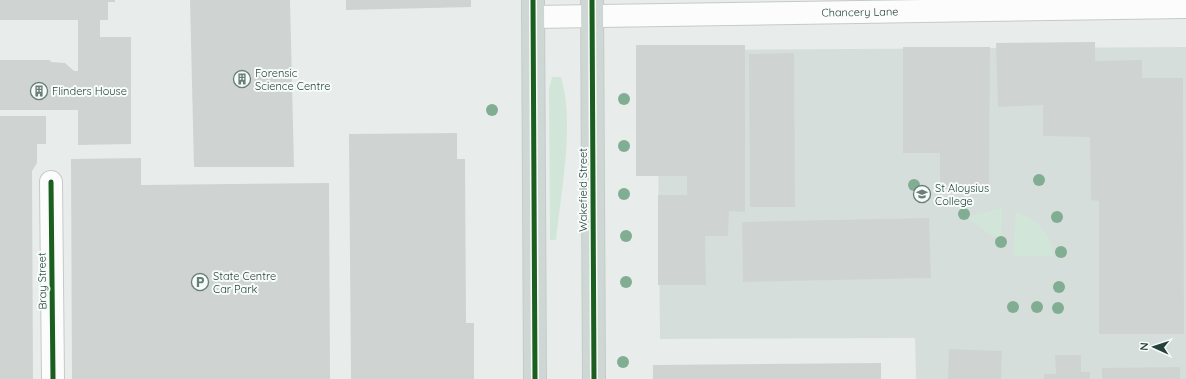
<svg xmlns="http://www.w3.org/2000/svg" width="1186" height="379" viewBox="0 0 1186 379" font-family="Quicksand,sans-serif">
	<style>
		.built { fill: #d6dedb }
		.green { fill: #d1e6d8 }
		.building { fill: #cfd4d2 }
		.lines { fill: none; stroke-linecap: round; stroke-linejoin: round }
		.minor-casing { stroke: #c5cac8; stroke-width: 24 }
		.major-casing { stroke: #c3ccc9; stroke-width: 24 }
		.minor { stroke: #fcfcfc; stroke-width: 22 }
		.major { stroke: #cfd7d5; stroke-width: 22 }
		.cycleway-casing { stroke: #f7fbf9; stroke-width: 8 }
		.cycleway { stroke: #1b5e20; stroke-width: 5 }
		.tree { fill: #81ae93 }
		.labels { text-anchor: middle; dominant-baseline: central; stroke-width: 4; stroke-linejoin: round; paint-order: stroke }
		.street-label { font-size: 11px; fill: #24423a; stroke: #f7fbf9 }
		.poi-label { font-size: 11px; fill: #24423a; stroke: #f7fbf9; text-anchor: start }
	</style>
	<rect width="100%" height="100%" fill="#e8edeb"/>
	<path class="built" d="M 1186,47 L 1186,379 L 916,379 L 915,338 L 660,339 L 657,50 Z"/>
	<path class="green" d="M 552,77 L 561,77 C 575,123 561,192 556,240 L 550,240 L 549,89 Z
		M 1002,208 L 1001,242 L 966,217 Z
		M 1016,212 C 1040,221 1049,232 1054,256 L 1013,256 Z"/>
	<path class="building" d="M 0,0 L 115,0 L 115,2 L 108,2 L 108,20 L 100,20 L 100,37 L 131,37 L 131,144 L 78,145 L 78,110 L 0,110 L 0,60 L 50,60 L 51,62 L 65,63 L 74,71 L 78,71 L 78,20 L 0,20 Z
		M 190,0 L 290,0 L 294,167 L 194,167 Z
		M 346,0 L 471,0 L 471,7 L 346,10 Z
		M 1095,42 L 1095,61 L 1142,60 L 1142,78 L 1183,78 L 1184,334 L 1099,334 L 1099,201 L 1091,200 L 1090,137 L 1043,136 L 1043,105 L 998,107 L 996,43 Z
		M 636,45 L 745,45 L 745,212 L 729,211 L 728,236 L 705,236 L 706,285 L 658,285 L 658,195 L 687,195 L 687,176 L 636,176 Z
		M 903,47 L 990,47 L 989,189 L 940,189 L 940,153 L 903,153 Z
		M 794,53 L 795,207 L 750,207 L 749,54 Z
		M 0,116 L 46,116 L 46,144 L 37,144 L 37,163 L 32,171 L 33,379 L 0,379 Z
		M 457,133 L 457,159 L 465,159 L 466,323 L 474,323 L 474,379 L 351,379 L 349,134 Z
		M 141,158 L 141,185 L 329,183 L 330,379 L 72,379 L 71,159 Z
		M 929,218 L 931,278 L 743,282 L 742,222 Z
		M 949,349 L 1002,351 L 1001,379 L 948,379 Z
		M 1055,355 L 1081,355 L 1081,372 L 1090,372 L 1090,379 L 1044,379 L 1044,374 L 1056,374 Z
		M 881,363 L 881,379 L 653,379 L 653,365 Z
		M 1180,367 L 1180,379 L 1102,379 L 1102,368 Z"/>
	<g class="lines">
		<g class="minor-casing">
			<g id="minor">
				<path id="s1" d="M 533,17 L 1186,7"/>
				<path d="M 51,182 L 53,379"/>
			</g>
		</g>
		<g class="major-casing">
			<path id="major" d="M 533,0 L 535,379
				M 592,0 L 594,379"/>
		</g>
		<use href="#minor" class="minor"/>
		<use href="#major" class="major"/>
		<g class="cycleway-casing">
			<path id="cycleway" d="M 533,0 L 535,379
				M 592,0 L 594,379
				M 51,182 L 53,379"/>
		</g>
		<use href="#cycleway" class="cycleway"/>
	</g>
	<g class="tree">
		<circle cx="624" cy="99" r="6"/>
		<circle cx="492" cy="110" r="6"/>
		<circle cx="624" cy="146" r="6"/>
		<circle cx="1039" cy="180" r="6"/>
		<circle cx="914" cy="185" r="6"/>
		<circle cx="624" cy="194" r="6"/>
		<circle cx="964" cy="214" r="6"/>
		<circle cx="1057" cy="217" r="6"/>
		<circle cx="626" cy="236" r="6"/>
		<circle cx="1001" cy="242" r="6"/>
		<circle cx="1061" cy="252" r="6"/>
		<circle cx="626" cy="282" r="6"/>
		<circle cx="1059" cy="287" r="6"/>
		<circle cx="1013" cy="307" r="6"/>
		<circle cx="1037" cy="307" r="6"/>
		<circle cx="1058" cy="308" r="6"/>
		<circle cx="623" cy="362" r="6"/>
	</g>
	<defs>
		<g id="building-ring" transform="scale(0.9)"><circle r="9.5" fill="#f7fbf9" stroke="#697e78" stroke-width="1.5"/><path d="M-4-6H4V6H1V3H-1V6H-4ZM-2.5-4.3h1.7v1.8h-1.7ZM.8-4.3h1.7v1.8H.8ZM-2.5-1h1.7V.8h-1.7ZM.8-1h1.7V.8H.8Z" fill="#697e78"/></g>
		<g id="school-ring" transform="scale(0.9)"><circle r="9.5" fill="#f7fbf9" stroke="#697e78" stroke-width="1.5"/><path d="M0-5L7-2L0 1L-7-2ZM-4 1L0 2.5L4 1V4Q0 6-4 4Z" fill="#697e78"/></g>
		<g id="parking-ring" transform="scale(0.9)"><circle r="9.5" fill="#f7fbf9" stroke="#697e78" stroke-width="1.5"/><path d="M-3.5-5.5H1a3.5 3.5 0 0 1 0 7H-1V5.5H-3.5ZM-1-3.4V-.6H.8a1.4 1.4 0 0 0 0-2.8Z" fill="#697e78"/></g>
	</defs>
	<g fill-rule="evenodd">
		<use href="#building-ring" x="242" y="79"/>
		<use href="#building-ring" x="39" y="91"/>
		<use href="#school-ring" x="922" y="194"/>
		<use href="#parking-ring" x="200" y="282"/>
	</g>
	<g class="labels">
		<g class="street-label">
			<text stroke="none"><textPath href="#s1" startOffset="327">Chancery Lane</textPath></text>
			<text transform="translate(583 190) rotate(-90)">Wakefield Street</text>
			<text transform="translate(42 281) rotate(-91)">Bray Street</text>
		</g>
		<g class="poi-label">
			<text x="255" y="73">Forensic<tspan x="255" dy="13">Science Centre</tspan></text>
			<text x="52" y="91">Flinders House</text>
			<text x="935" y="188">St Aloysius<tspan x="935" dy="13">College</tspan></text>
			<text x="213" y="276">State Centre<tspan x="213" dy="13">Car Park</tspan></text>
		</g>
	</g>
	<g transform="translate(1154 347) rotate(273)" stroke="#f7fbf9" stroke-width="3" paint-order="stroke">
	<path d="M0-3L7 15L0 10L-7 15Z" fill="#24423a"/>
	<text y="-6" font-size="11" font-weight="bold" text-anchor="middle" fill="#24423a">N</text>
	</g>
</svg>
